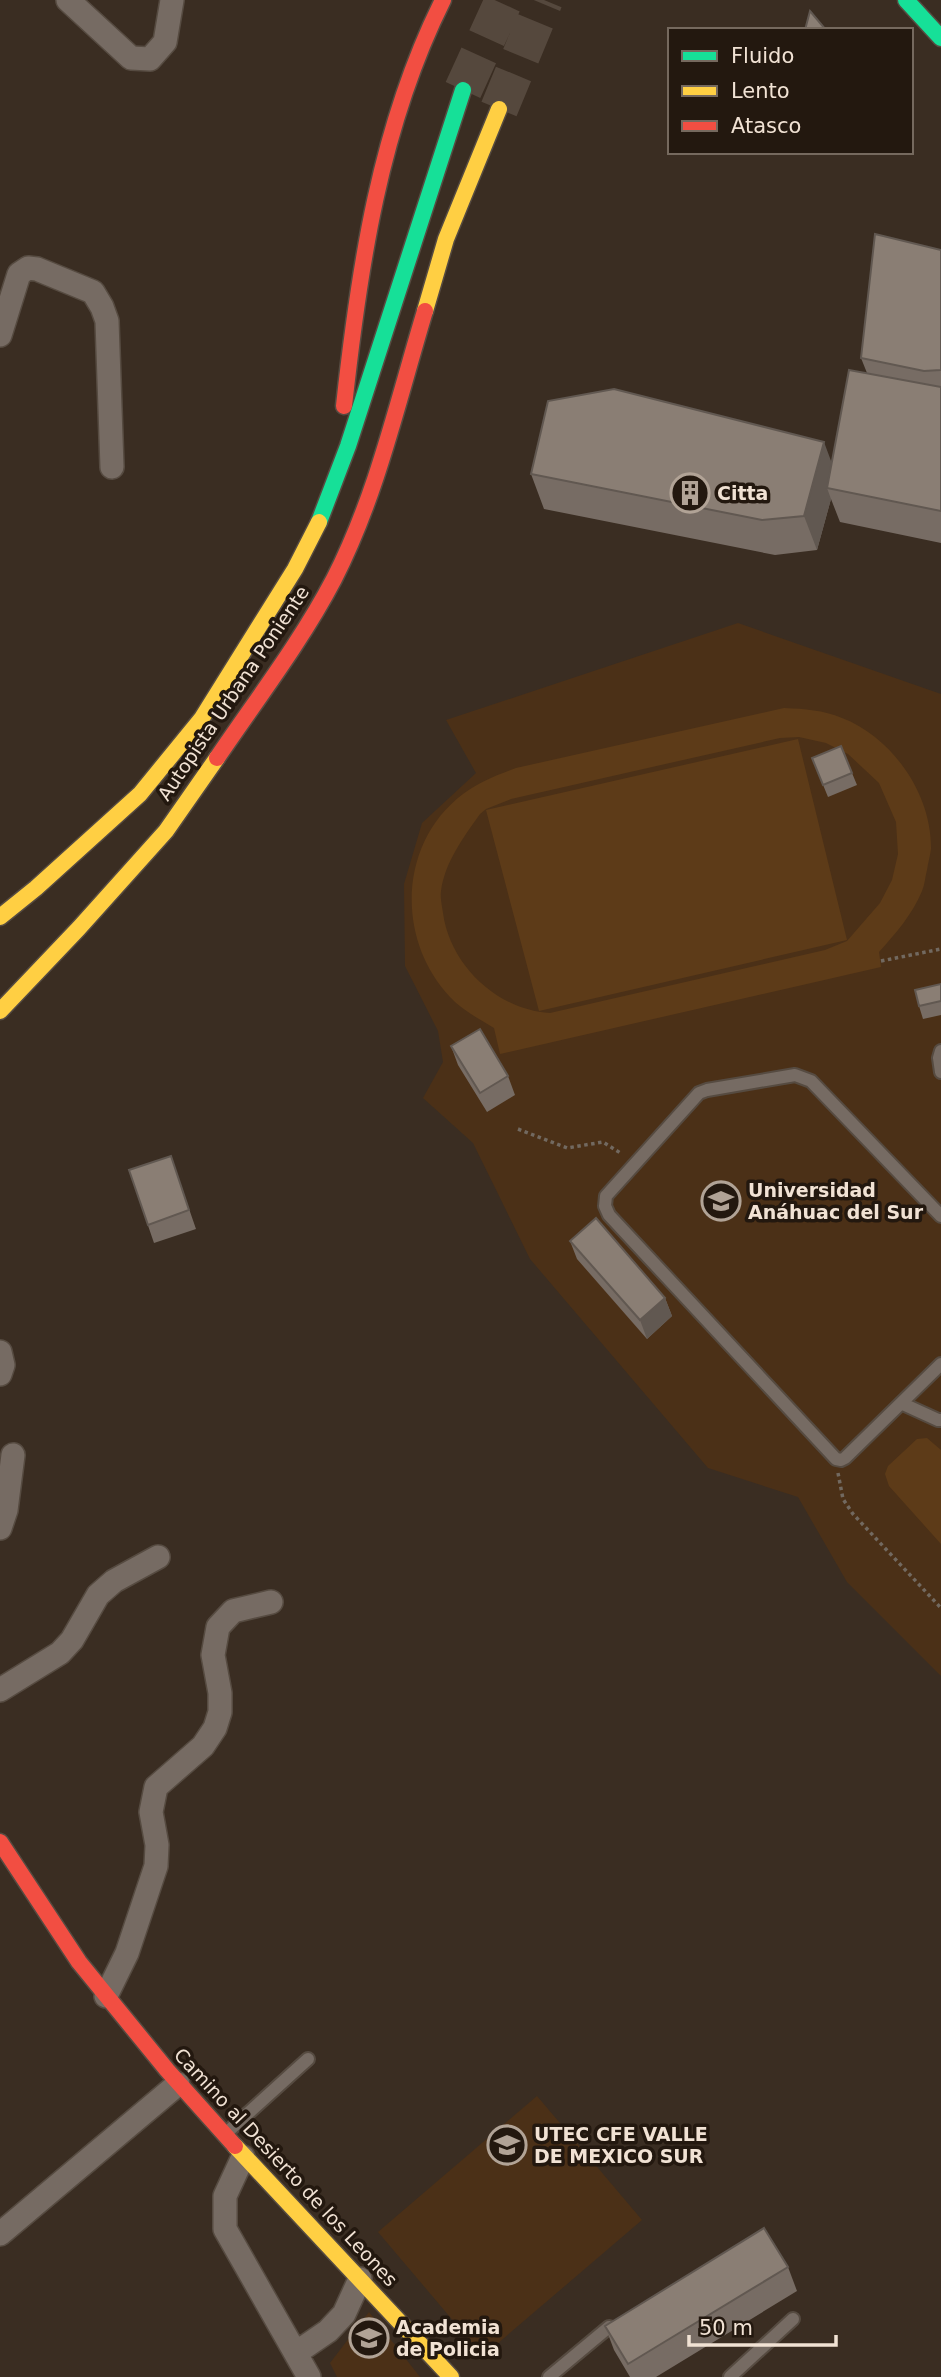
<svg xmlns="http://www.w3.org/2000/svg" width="941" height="2377" viewBox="0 0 941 2377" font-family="'DejaVu Sans',sans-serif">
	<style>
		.built { fill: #4b3017 }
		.green { fill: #5d3b18; fill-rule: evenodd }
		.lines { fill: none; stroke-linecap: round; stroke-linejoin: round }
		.highway-tunnel { stroke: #55483d; stroke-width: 38; stroke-dasharray: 38 19; stroke-linecap: butt }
		.lane-casing { stroke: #564b41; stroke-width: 16 }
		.street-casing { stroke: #564b41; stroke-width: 26 }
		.fast-casing { stroke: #564b41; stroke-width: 19 }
		.slow-casing { stroke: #564b41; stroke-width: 19 }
		.jam-casing { stroke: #564b41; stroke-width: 19 }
		.path { stroke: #726960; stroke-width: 3.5; stroke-dasharray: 3.5 3.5; stroke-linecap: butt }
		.lane { stroke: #766b63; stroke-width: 12 }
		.street { stroke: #766b63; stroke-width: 23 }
		.fast { stroke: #16e098; stroke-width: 16 }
		.slow { stroke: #ffcf43; stroke-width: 16 }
		.jam { stroke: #f24e42; stroke-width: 16 }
		.wall { fill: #776c64 }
		.shaded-wall { fill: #615851 }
		.building { fill: #8a7e74; stroke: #615851; stroke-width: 2 }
		.labels { text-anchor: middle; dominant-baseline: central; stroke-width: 7; stroke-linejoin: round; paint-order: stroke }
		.poi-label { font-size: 19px; font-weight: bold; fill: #f1e2d4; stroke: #23180f; text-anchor: start }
		.street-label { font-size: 19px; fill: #f1e2d4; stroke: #23180f }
	</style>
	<rect width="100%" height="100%" fill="#3a2d22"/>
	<path class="built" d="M 738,623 L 941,694 L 941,1676 L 847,1582 L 798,1497 L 708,1468 L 530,1259 L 473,1143 L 423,1098 L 443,1062 L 438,1031 L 405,966 L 404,884 L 422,823 L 476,773 L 446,720 Z
		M 537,2096 L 642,2220 L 483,2356 L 378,2232 Z
		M 369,2312 L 420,2377 L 337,2377 L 330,2363 Z"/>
	<path class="green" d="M 784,708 C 805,709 823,710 842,718 C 892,737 932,794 931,849 C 930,856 928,863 927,870 C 925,877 925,884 922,891 C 912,915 896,933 879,952 L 881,967 L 500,1054 L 494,1028 C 479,1019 462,1010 450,997 C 396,940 398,843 463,794 C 479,782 497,775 516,768 ZM 799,737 L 826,743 L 848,754 L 879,783 L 896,822 L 898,854 L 892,880 L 880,903 L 847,941 L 825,950 L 550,1013 C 497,1010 450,965 443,913 C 442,906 440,898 441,891 C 445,862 463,838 480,814 L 486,809 L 511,799 L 780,738 Z
		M 798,739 L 847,940 L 539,1011 L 486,810 Z
		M 927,1438 L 941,1450 L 941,1544 L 889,1486 L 885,1474 L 888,1466 L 917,1439 Z"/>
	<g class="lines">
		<path class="highway-tunnel" d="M 463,90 L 504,0
			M 499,109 L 544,0"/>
		<g class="lane-casing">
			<path id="lane" d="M 941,1051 L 939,1058 L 941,1072
				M 941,1216 L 811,1081 L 795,1075 L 707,1090 L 699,1093 L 606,1196 L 605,1206 L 609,1215 L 836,1459 L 841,1460 L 845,1458 L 941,1364
				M 903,1404 L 938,1420 L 941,1420
				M 224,2135 L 308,2059
				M 549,2377 L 609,2327
				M 730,2377 L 793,2319"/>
		</g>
		<g class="street-casing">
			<path id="street" d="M 68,0 L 131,58 L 150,59 L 165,42 L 172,0
				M 0,335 L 19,274 L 28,268 L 37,269 L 93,292 L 102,307 L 107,321 L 112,467
				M 0,1352 L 3,1365 L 0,1374
				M 0,1528 L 6,1510 L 13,1455
				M 0,1690 L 60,1653 L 72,1640 L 98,1595 L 114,1581 L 158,1557
				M 106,1996 L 127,1953 L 156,1866 L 157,1845 L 151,1812 L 156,1787 L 203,1746 L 215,1728 L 220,1712 L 220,1693 L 213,1655 L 218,1627 L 233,1611 L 271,1602
				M 243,2157 L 225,2196 L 225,2229 L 309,2377
				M 0,2234 L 178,2084
				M 296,2353 L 328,2331 L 344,2314 L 360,2279"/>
		</g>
		<g class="fast-casing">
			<path id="fast" d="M 906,0 L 941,38
				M 319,522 L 348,446 L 463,90"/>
		</g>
		<g class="slow-casing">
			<path id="slow" d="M 425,311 L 446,239 L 499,109
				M 0,917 L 36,888 L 140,794 L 202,718 L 295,569 L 319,522
				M 0,1011 L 79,928 L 166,831 L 217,758
				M 235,2146 L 451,2377"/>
		</g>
		<g class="jam-casing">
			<path id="jam" d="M 344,406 C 359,268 380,126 443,0
				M 217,758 C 257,699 301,642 334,579 C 377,495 398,400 425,311
				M 0,1842 L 79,1962 L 167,2070 L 235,2146"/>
		</g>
		<path class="path" d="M 881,961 L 941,949
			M 518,1129 L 567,1148 L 603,1142 L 622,1154
			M 838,1473 L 843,1499 L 853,1514 L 941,1608"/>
		<use href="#lane" class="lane"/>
		<use href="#street" class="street"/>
		<use href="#fast" class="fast"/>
		<use href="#slow" class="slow"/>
		<use href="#jam" class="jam"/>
	</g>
	<path class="wall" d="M 941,250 L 941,543 L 840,522 L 831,499 L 817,550 L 775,555 L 544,509 L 531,474 L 832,462 L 867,373 L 861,358 Z
		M 812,758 L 852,773 L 857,785 L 828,797 Z
		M 941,984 L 941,1015 L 923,1019 L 919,1006 Z
		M 451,1046 L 508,1076 L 515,1095 L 487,1112 L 458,1065 Z
		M 129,1170 L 177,1174 L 196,1229 L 154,1243 Z
		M 570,1241 L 665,1298 L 672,1316 L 647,1339 L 577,1259 Z
		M 788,2267 L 797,2291 L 656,2377 L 630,2377 L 614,2350 L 605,2326 Z"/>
	<path class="shaded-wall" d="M 824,442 L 837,477 L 827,488 L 831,499 L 817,550 L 804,516 Z
		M 665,1298 L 672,1316 L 647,1339 L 640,1320 Z"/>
	<path class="building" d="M 810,11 L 826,30 L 805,30 Z
		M 875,234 L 941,250 L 941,370 L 924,371 L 861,358 Z
		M 849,370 L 941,387 L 941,511 L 827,488 Z
		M 614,389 L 824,442 L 804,516 L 762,520 L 531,474 L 548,401 Z
		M 841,746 L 852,773 L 823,785 L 812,758 Z
		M 941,984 L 941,1001 L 919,1006 L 915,990 Z
		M 480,1029 L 508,1076 L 480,1093 L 451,1046 Z
		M 171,1156 L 189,1210 L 148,1225 L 129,1170 Z
		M 596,1218 L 665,1298 L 640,1320 L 570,1241 Z
		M 764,2228 L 788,2267 L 628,2364 L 605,2326 Z"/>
	<defs>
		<g id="building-ring" transform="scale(2.0125)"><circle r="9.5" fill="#23180f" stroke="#b1a396" stroke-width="1.5"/><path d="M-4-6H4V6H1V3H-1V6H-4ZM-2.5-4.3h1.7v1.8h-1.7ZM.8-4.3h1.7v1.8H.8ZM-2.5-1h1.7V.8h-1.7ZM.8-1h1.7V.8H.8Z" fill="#b1a396"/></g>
		<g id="university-ring" transform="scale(2.0125)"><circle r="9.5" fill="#23180f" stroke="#b1a396" stroke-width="1.5"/><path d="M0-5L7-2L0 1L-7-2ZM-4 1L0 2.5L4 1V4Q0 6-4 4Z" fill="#b1a396"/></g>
		<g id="school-ring" transform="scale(2.0125)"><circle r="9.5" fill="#23180f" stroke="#b1a396" stroke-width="1.5"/><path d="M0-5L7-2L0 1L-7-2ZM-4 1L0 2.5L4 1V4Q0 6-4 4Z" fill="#b1a396"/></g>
	</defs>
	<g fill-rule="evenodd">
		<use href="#building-ring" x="690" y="493"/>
		<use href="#university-ring" x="721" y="1201"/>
		<use href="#school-ring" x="507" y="2145"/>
		<use href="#school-ring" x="369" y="2338"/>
	</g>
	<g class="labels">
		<g class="poi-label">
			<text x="717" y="493">Citta</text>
			<text x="748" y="1190">Universidad<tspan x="748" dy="22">Anáhuac del Sur</tspan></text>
			<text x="534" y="2134">UTEC CFE VALLE<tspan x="534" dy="22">DE MEXICO SUR</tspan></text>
			<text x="396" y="2327">Academia<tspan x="396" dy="22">de Policia</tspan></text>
		</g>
		<g class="street-label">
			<text transform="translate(233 693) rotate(-56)">Autopista Urbana Poniente</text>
			<text transform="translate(286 2167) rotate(47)">Camino al Desierto de los Leones</text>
		</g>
	</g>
	<rect x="668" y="28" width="245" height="126" fill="#23180f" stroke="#75695e" stroke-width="2"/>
	<rect x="682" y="51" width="35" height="10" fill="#16e098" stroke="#75695e" stroke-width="2"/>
	<text x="731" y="63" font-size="21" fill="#f1e2d4">Fluido</text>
	<rect x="682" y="86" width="35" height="10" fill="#ffcf43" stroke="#75695e" stroke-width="2"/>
	<text x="731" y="98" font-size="21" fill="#f1e2d4">Lento</text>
	<rect x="682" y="121" width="35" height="10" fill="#f24e42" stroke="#75695e" stroke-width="2"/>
	<text x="731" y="133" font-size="21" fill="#f1e2d4">Atasco</text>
	<path d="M689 2335v10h147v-10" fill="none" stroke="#f1e2d4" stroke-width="3.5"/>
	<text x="699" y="2335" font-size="21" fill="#f1e2d4" stroke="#23180f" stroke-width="5" paint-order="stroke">50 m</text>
</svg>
